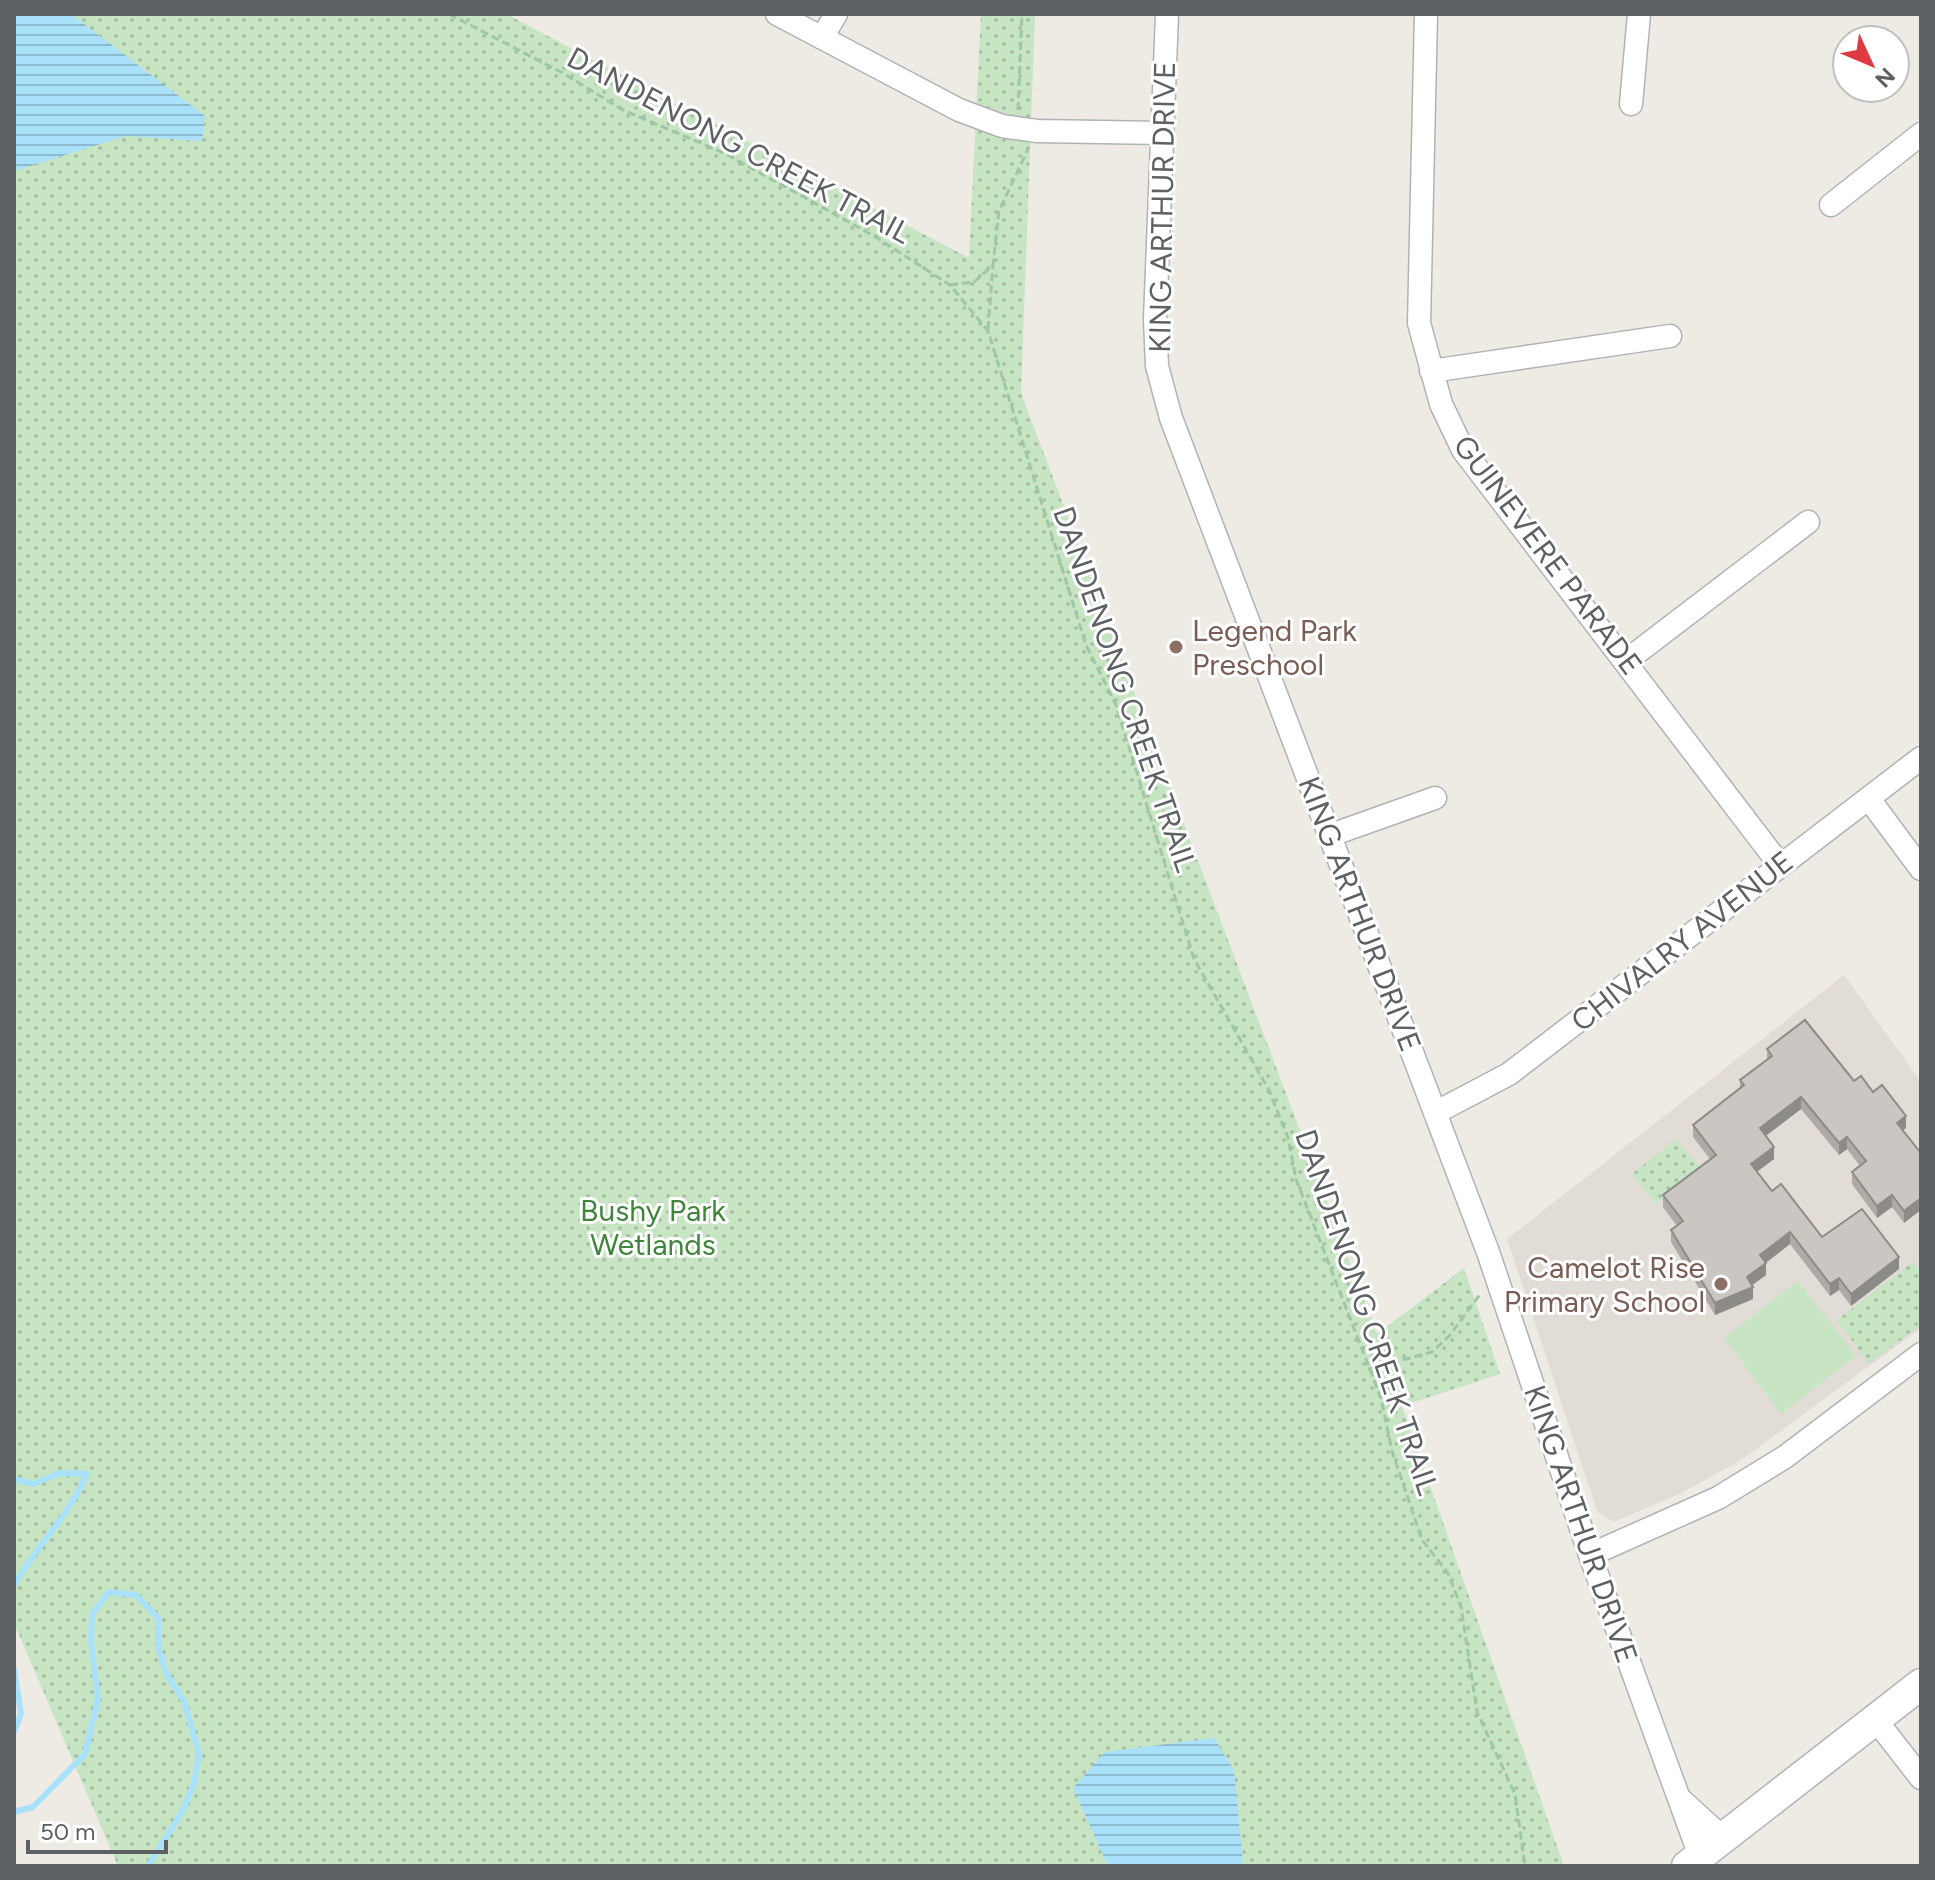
<svg xmlns="http://www.w3.org/2000/svg" width="1935" height="1880" font-family="Figtree,sans-serif">
<defs>
<pattern id="park-dots" width="8" height="8" patternUnits="userSpaceOnUse" patternTransform="scale(2)"><rect width="8" height="8" fill="#c7e4c3"/><path d="M2 2h.1M6 6h.1" fill="none" stroke="#a5bca2" stroke-width="1.8" stroke-linecap="round"/></pattern>
<pattern id="water-rules" width="6" height="5" patternUnits="userSpaceOnUse" patternTransform="scale(2)"><rect width="6" height="5" fill="#a9e0fa"/><path d="M0 2.5h6" fill="none" stroke="#8db9ce"/></pattern>
</defs>
<rect width="100%" height="100%" fill="#eeebe5"/>
<path fill="#e1dcd6" d="M1844,975L1921,1082V1328L1740,1461L1679,1494L1613,1522L1598,1513L1507,1239Z"/>
<path fill="#c7e4c3" d="M1798,1281L1856,1356L1781,1414L1724,1338Z"/>
<path fill="url(#park-dots)" d="M14,14H506L969,258L981,14H1035L1021,393L1377,1334L1464,1268L1500,1374L1402,1406L1564,1866H118L14,1623Z
M1676,1139L1700,1168L1656,1204L1632,1174Z
M1913,1262L1921,1272V1325L1869,1364L1837,1320Z"/>
<path fill="url(#water-rules)" d="M14,14H71L205,116L202,141L126,136L14,171Z
M1214,1738L1234,1770L1243,1866H1108L1073,1788L1105,1752Z"/>
<g fill="none" stroke-linecap="round" stroke-linejoin="round">
<path stroke="#a9e0fa" stroke-width="6" d="M14,1479L33,1484L60,1473L87,1474C69,1515 37,1546 14,1585
M14,1669L21,1714L14,1732
M14,1812L33,1807L85,1754L98,1699L91,1642L92,1614L109,1592L136,1595L158,1618V1646L166,1673L184,1701L199,1754L194,1783L183,1810L148,1866"/>
<defs>
<path id="street" d="M777,14L959,110L1002,126L1037,131L1163,133
M1167,14L1155,319L1157,366L1171,418L1488,1252L1590,1555L1700,1856
M1426,14L1419,323L1441,404L1463,450L1780,865
M822,38L836,14
M1631,104L1639,14
M1831,205L1921,134
M1431,371L1670,336
M1626,661L1808,522
M1869,799L1921,869
M1331,835L1435,798
M1435,1113L1509,1074L1921,758
M1590,1555L1718,1498L1785,1457L1921,1354
M1875,1719L1921,1778
M1681,1800L1723,1838"/>
<path id="secondary" d="M1687,1866L1921,1684"/>
</defs>
<use href="#street" stroke="#b0b3b6" stroke-width="25"/>
<use href="#secondary" stroke="#b1b5b9" stroke-width="33"/>
<path stroke="#9ec7a4" stroke-width="3" stroke-dasharray="8 4" stroke-linecap="butt" d="M449,14L561,72L623,110L724,153L874,236L950,285L988,331L1086,645L1116,705L1194,959L1269,1090L1288,1138L1296,1179L1381,1398L1392,1451L1422,1540L1448,1573L1461,1607L1477,1712L1515,1794L1525,1866
M1018,110L1022,14
M950,285L974,282L993,265L999,211L1028,149
M988,329L993,265
M1368,1369L1432,1352L1450,1335L1481,1293"/>
<use href="#street" stroke="#fff" stroke-width="22"/>
<use href="#secondary" stroke="#fff" stroke-width="30"/>
</g>
<path fill="#aeaaa7" d="M1767,1049L1854,1081L1873,1092L1906,1128L1903,1130L1920,1152L1904,1223L1892,1207L1877,1218L1852,1184V1172L1860,1166L1847,1149L1839,1155L1801,1109L1766,1136L1774,1159L1757,1172L1772,1191L1822,1237L1899,1269L1851,1306L1839,1290L1830,1296L1790,1244L1766,1263V1275L1752,1285L1753,1299L1715,1315L1671,1242V1230L1677,1226L1663,1207V1195L1710,1159L1693,1137V1125L1740,1088V1080L1767,1060Z"/>
<path fill="#8d8b88" d="M1801,1097V1109L1760,1140V1128Z
M1906,1116V1128L1897,1134V1123Z
M1847,1137V1149L1839,1155V1143Z
M1774,1147V1159L1751,1176V1164Z
M1892,1195V1207L1877,1218V1206Z
M1921,1198V1210L1904,1223V1211Z
M1790,1232V1244L1760,1267V1255Z
M1899,1257V1269L1851,1306V1294Z
M1766,1263V1275L1747,1289V1277Z
M1839,1278V1290L1830,1296V1284Z
M1753,1287V1299L1715,1315V1303Z"/>
<path fill="#cac6c2" stroke="#8d8b88" stroke-width="2" d="M1805,1020L1854,1081L1861,1076L1873,1092L1882,1085L1906,1116L1897,1123L1920,1152L1921,1151V1198L1904,1211L1892,1195L1877,1206L1852,1172L1866,1161L1847,1137L1839,1143L1801,1097L1760,1128L1774,1147L1751,1164L1772,1191L1781,1184L1822,1237L1862,1209L1899,1257L1851,1294L1839,1278L1830,1284L1790,1232L1760,1255L1766,1263L1747,1277L1753,1287L1715,1303L1671,1230L1683,1221L1663,1195L1716,1155L1693,1125L1744,1085L1740,1080L1772,1056L1767,1049Z"/>
<g fill="#8d6e63" stroke="#fff" stroke-width="3">
<circle cx="1176" cy="647" r="8"/>
<circle cx="1721" cy="1284" r="8"/>
</g>
<g text-anchor="middle" dominant-baseline="central" stroke-width="6" stroke-linejoin="round" paint-order="stroke">
<g font-size="30" fill="#5d6164" stroke="#fff">
<text transform="translate(739 145) rotate(28)">DANDENONG CREEK TRAIL</text>
<text transform="translate(1162 207) rotate(-89)">KING ARTHUR DRIVE</text>
<text transform="translate(1548 555) rotate(53)">GUINEVERE PARADE</text>
<text transform="translate(1125 689) rotate(71)">DANDENONG CREEK TRAIL</text>
<text transform="translate(1360 914) rotate(69)">KING ARTHUR DRIVE</text>
<text transform="translate(1682 941) rotate(-38)">CHIVALRY AVENUE</text>
<text transform="translate(1367 1312) rotate(71)">DANDENONG CREEK TRAIL</text>
<text transform="translate(1581 1524) rotate(71)">KING ARTHUR DRIVE</text>
</g>
<g font-size="30" fill="#785e54" stroke="#fff" text-anchor="start">
<text x="1192" y="630">Legend Park<tspan x="1192" dy="34">Preschool</tspan></text>
<text x="1705" y="1267" text-anchor="end">Camelot Rise<tspan x="1705" dy="34">Primary School</tspan></text>
</g>
<g font-size="30" fill="#40853b" stroke="#fff">
<text x="653" y="1210">Bushy Park<tspan x="653" dy="34">Wetlands</tspan></text>
</g>
</g>
<rect width="1935" height="1880" fill="none" stroke="#5d6164" stroke-width="32"/>
<g transform="translate(1871 64) rotate(134)"><circle r="38" fill="#ffffff" stroke="#bec0c1" stroke-width="2"/>
<path d="M0-6L14 30L0 20L-14 30Z" fill="#de3a41"/>
<text y="-12" font-size="22" font-weight="bold" text-anchor="middle" fill="#5d6164">N</text>
</g>
<path d="M28 1840v12h138v-12" fill="none" stroke="#5d6164" stroke-width="4"/>
<text x="40" y="1840" font-size="24" fill="#5d6164" stroke="#ffffff" stroke-width="6" paint-order="stroke">50 m</text>
</svg>
